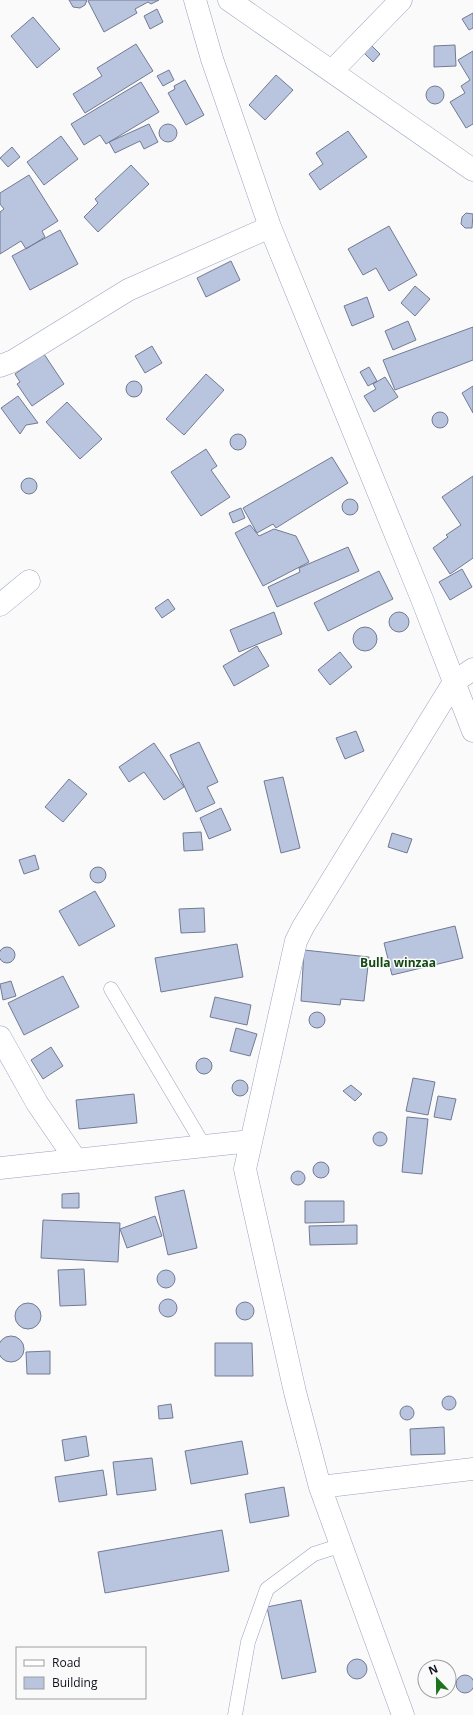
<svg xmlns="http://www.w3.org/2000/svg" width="473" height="1715" font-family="'Open Sans',sans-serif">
<rect width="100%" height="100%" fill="#fafafa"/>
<path fill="#b9c4df" stroke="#727b94" d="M69,0H87L85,5L80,8L73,7Z
M90,0H159L151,4L148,2L135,9L137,13L104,32L88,1Z
M157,9L163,22L150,29L144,16Z
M473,13V28L469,30L462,19Z
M33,17L60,49L37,68L11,36Z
M136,44L153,71L85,113L73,94L102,76L97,68Z
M370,44L380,54L373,62L363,52Z
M455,45L456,66L434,67V46Z
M473,51V124L466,128L450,102L465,93L461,86L470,80L458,60Z
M169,70L174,80L163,86L157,76Z
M276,75L293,90L265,120L249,105Z
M185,80L204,115L186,125L168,93L175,89L174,86Z
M141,82L159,112L106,144L100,135L84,145L71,124Z
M426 95a9 9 0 1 1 18 0a9 9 0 1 1-18 0Z
M159 133a9 9 0 1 1 18 0a9 9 0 1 1-18 0Z
M149,124L158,142L144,149L140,141L115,153L109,142Z
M348,131L367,157L320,190L309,174L323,164L316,153Z
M61,136L78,159L44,185L27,162Z
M12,147L20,157L8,167L0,158Z
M131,165L149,184L98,232L84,217L98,203L95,199Z
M29,175L58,221L42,231L45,237L26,249L21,241L0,254V212L4,209L0,204V193Z
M466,213L473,214L472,228H465L461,224L462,217Z
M389,226L417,275L389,291L376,268L363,275L348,249Z
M60,230L78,264L30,290L12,256Z
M231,261L240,280L206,297L197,278Z
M415,286L430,299L415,316L401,303Z
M367,297L374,317L352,326L344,306Z
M408,321L416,340L393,350L385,331Z
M473,327V360L395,390L383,360Z
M152,346L162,363L145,373L135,356Z
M44,354L64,384L32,406L17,384L20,382L15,374Z
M369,367L377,381L368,386L360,372Z
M206,374L224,390L184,435L166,419Z
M385,377L398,397L374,412L364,396L376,389L373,384Z
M126 389a8 8 0 1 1 16 0a8 8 0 1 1-16 0Z
M473,386V413L462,393Z
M18,396L38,423L26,425L20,434L1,408Z
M67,402L102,439L80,459L46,422Z
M432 420a8 8 0 1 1 16 0a8 8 0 1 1-16 0Z
M230 442a8 8 0 1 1 16 0a8 8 0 1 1-16 0Z
M206,449L217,466L211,470L230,497L201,516L171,472Z
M332,457L348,483L276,528L273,524L257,533L243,508Z
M473,476V558L450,574L433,548L448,537L446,535L461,525L442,497Z
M21 486a8 8 0 1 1 16 0a8 8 0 1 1-16 0Z
M342 507a8 8 0 1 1 16 0a8 8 0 1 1-16 0Z
M241,508L245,518L233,523L229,513Z
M250,525L259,536L274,529L296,536L309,562L263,586L235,533Z
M348,547L359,571L277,607L268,587L300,572L299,568Z
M462,569L472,587L450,600L439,582Z
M379,571L393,599L328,631L314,603Z
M168,599L175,609L162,618L155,608Z
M389 622a10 10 0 1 1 20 0a10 10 0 1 1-20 0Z
M274,612L282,634L239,652L230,630Z
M353 639a12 12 0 1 1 24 0a12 12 0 1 1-24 0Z
M257,646L269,666L234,686L223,666Z
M340,652L352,667L330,685L318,670Z
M356,731L364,751L345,759L336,738Z
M199,742L218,782L207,787L215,803L196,812L170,755Z
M154,743L184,787L164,800L144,772L129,782L119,767Z
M283,777L300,848L281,853L264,781Z
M69,779L87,794L63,822L45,807Z
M221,808L231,830L209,839L200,818Z
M201,832L203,850L184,851L183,833Z
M392,833L412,839L407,853L388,847Z
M35,855L39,869L24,874L19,860Z
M90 875a8 8 0 1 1 16 0a8 8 0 1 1-16 0Z
M95,891L115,926L79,946L59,911Z
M204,908L205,932L181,933L179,909Z
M455,926L463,958L392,975L384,943Z
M237,944L243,977L161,992L155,958Z
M-1 955a8 8 0 1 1 16 0a8 8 0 1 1-16 0Z
M304,950L369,957L364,1001L341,999L340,1005L301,1001Z
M63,976L79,1007L24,1035L8,1003Z
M11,981L16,996L3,1000L0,984Z
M215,997L251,1005L247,1025L210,1017Z
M309 1020a8 8 0 1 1 16 0a8 8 0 1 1-16 0Z
M236,1028L257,1034L250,1056L230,1051Z
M51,1047L63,1066L43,1079L31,1060Z
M196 1066a8 8 0 1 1 16 0a8 8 0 1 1-16 0Z
M413,1078L435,1082L428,1115L406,1111Z
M232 1088a8 8 0 1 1 16 0a8 8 0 1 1-16 0Z
M351,1085L362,1094L355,1101L343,1091Z
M134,1094L137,1123L79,1129L76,1100Z
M438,1096L456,1099L451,1120L434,1117Z
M407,1117L428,1119L422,1174L402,1172Z
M373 1139a7 7 0 1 1 14 0a7 7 0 1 1-14 0Z
M313 1170a8 8 0 1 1 16 0a8 8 0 1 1-16 0Z
M291 1178a7 7 0 1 1 14 0a7 7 0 1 1-14 0Z
M184,1190L197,1248L168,1255L155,1197Z
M79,1193V1208H62V1194Z
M305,1201H344V1222L305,1223Z
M155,1216L162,1236L127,1248L120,1229Z
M43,1220L120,1223L118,1262L41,1258Z
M357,1225V1244L310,1245L309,1226Z
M84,1269L86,1305L60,1306L58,1270Z
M157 1279a9 9 0 1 1 18 0a9 9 0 1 1-18 0Z
M159 1308a9 9 0 1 1 18 0a9 9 0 1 1-18 0Z
M236 1311a9 9 0 1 1 18 0a9 9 0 1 1-18 0Z
M15 1316a13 13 0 1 1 26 0a13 13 0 1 1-26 0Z
M-2 1349a13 13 0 1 1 26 0a13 13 0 1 1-26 0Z
M215,1343H252L253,1376H215Z
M50,1351V1374H27L26,1352Z
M442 1403a7 7 0 1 1 14 0a7 7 0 1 1-14 0Z
M171,1404L173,1418L159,1419L158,1406Z
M400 1413a7 7 0 1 1 14 0a7 7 0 1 1-14 0Z
M444,1427L445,1454L411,1455L410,1429Z
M86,1436L89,1456L65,1461L62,1440Z
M242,1441L248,1474L191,1484L185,1451Z
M152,1458L156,1490L117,1495L113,1462Z
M103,1470L107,1495L59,1502L55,1477Z
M284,1487L289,1516L250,1523L245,1494Z
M222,1530L229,1571L105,1593L98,1552Z
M301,1600L316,1672L282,1679L267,1607Z
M347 1669a10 10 0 1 1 20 0a10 10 0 1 1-20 0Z
M456 1684a9 9 0 1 1 18 0a9 9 0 1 1-18 0Z"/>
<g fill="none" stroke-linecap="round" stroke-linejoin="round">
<defs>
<path id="service" d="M111,989L204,1146
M235,1715L248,1642L267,1589L314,1554L342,1545"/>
<path id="minor" d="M195,0L212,59L270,227L422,599L473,731
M229,0L473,170
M332,71L401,0
M0,366L13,361L128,290L270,227
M0,605L29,581
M0,1037L37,1103L76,1160
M0,1168L251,1141
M320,1487L473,1469
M403,1715L320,1487L295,1392L245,1169L296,941L303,927L454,682L473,669"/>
</defs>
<use href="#service" stroke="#99a3be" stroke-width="15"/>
<use href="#minor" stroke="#99a3be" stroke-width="23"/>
<use href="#service" stroke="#fff" stroke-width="14"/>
<use href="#minor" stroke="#fff" stroke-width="22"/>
</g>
<g text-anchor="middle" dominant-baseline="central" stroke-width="3" stroke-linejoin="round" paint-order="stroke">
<g font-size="12" font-weight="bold" fill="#134813" stroke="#fafafa">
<text x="398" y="962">Bulla winzaa</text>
</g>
</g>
<rect x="16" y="1647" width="130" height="52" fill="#fafafa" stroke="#9c9da1"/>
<rect x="24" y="1660" width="20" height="6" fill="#ffffff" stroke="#9c9da1"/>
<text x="52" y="1667" font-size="12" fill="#0f121c">Road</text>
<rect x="24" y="1677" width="20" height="12" fill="#b9c4df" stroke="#9c9da1"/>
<text x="52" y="1687" font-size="12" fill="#0f121c">Building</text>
<g transform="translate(437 1679) rotate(338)"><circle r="19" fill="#fafafa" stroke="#9c9da1"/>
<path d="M0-3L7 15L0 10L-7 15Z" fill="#1d721d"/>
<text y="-6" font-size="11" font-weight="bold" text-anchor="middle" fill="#0f121c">N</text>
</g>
</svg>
